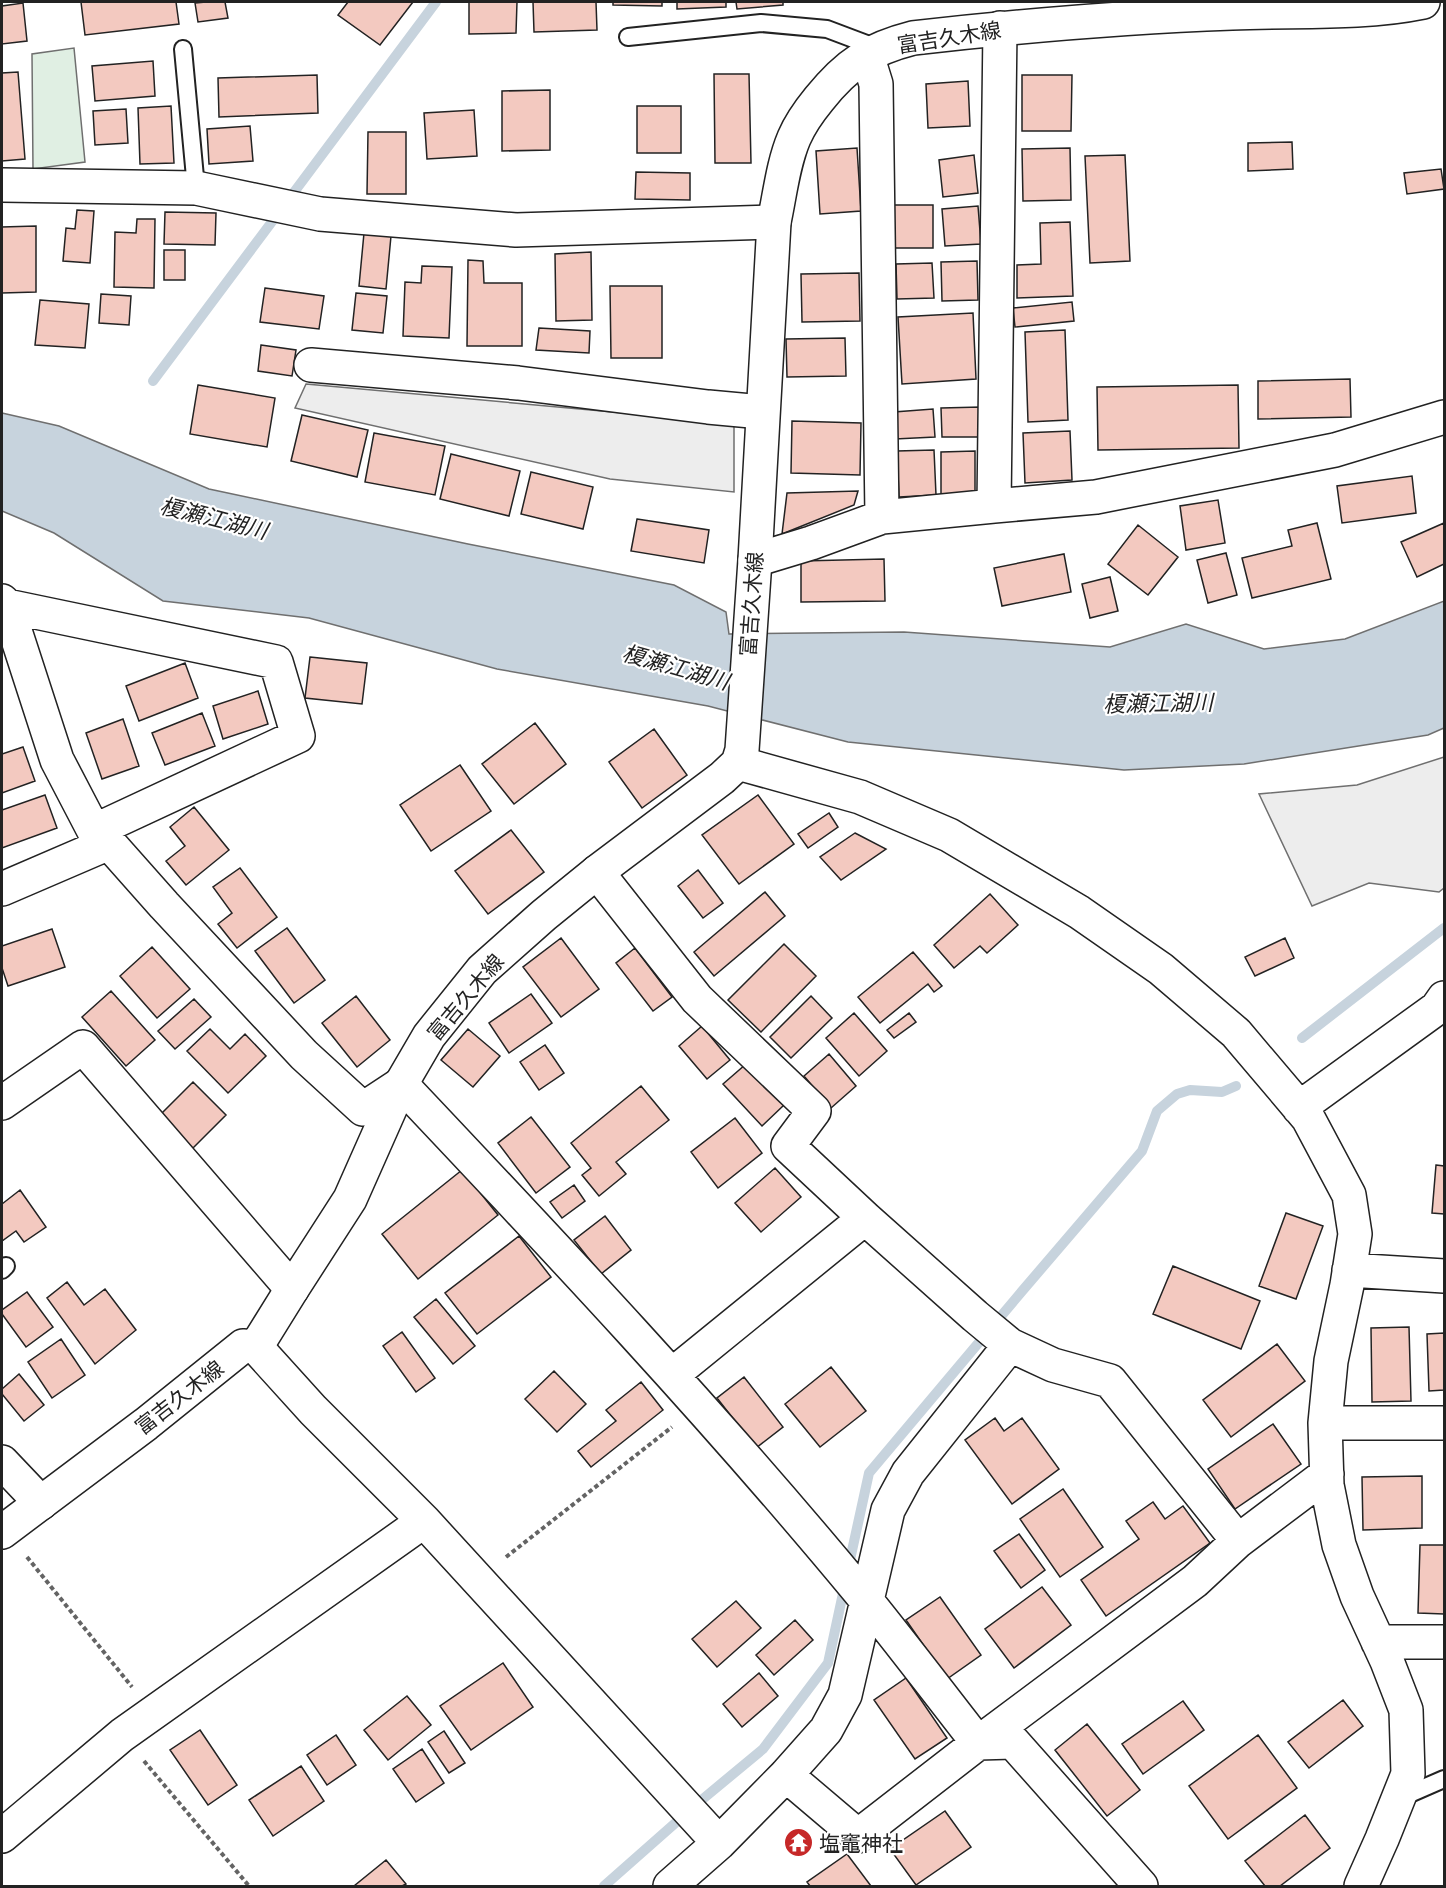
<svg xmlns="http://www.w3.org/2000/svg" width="1446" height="1888" font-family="'Noto Sans','Noto Sans JP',sans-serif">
<rect width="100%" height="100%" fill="#fff"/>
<path fill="#e0efe3" stroke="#6f6f6f" stroke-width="1.5" d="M74,48L85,162L33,169L32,54Z"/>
<path fill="#ededed" stroke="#6f6f6f" stroke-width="1.5" d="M306,384L734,423V492L610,479L295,408Z
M1444,757V888L1439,892L1369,883L1312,906L1259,794L1357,785Z"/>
<path fill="#c7d3dd" stroke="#6f6f6f" stroke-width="1.5" d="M2,413L59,426L209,489L468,544L674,585L726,612L729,634L904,632L1110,647L1186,624L1264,649L1345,639L1444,601V728L1428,735L1244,764L1124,770L848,742L708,706L497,669L309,618L163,601L54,533L2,511Z"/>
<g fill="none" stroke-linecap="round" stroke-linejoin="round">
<path stroke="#c7d3dd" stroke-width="10" d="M153,381L436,2
M1302,1038L1444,928
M848,1569L869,1473L1023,1290L1142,1151L1157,1111L1177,1094L1190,1090L1222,1092L1236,1086
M604,1886L698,1803L763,1749L828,1663L845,1584"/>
</g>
<path fill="#f3c9c0" stroke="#222" stroke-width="1.5" d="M81,2H176L179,24L85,35Z
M206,2H225L228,18L198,22L195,3Z
M348,2H413L380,45L338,15Z
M469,2H517L516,33L469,34Z
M533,2H596L597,30L534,32Z
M613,2H662V6L613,5Z
M677,2H726V7L677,9Z
M736,2H783V5L737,9Z
M23,3L27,41L2,44V6Z
M153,61L155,96L95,101L92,66Z
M18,72L25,159L2,161V73Z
M714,74H749L751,163H715Z
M317,75L318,113L219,117L218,78Z
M1022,75H1072L1071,131H1022Z
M968,81L970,126L928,128L926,84Z
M550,90V150L502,151V91Z
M171,106L174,163L140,164L138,108Z
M637,106H681V153H637Z
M126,109L128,143L95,145L93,111Z
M474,110L477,156L427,159L424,113Z
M250,126L253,161L209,164L207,129Z
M368,132H406V194H367Z
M1292,142L1293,169L1248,171V143Z
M857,148L861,211L820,214L816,151Z
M1070,148L1071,200L1023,201L1022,149Z
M974,155L978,193L943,197L939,160Z
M1125,155L1130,261L1090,263L1085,156Z
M1441,169L1444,189L1407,194L1404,173Z
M636,172L690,173V200L635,199Z
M894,205H933V248H893Z
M978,206L981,244L945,246L942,209Z
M77,210L94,211L90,263L63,261L66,228L75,229Z
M165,212L216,213L215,245L164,244Z
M137,219H155L154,288L114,287L115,232L136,233Z
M1070,222L1073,296L1017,298V265L1041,264L1040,223Z
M36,226V292L2,293V227Z
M364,233L391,236L386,289L359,286Z
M164,250H185V280H164Z
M591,252L592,320L556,321L555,254Z
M468,260L483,261L484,283H522V346H467Z
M977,261L978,300L942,301L941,262Z
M932,263L934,298L897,299L896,264Z
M422,266L452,267L449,338L403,336L405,282L421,283Z
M859,273L860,321L802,322L801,274Z
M610,286H662V358H611Z
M265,288L324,296L319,329L260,322Z
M356,293L387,296L383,333L352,330Z
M101,294L131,296L129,325L99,323Z
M40,300L89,304L85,348L35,345Z
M1072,302L1074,321L1015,327L1013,308Z
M973,313L976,379L902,384L898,317Z
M539,328L590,331L589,353L536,350Z
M1065,330L1068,420L1028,422L1025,332Z
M845,338L846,376L787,377L786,339Z
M261,345L296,350L292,376L258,371Z
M1350,379L1351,417L1258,419V381Z
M198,385L275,398L267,447L190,434Z
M1238,385L1239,448L1098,450L1097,387Z
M981,407V437H942L941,408Z
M933,409L935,437L895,439L894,412Z
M302,415L368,430L357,477L291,461Z
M792,421L861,423L860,475L791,473Z
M1070,431L1072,480L1025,483L1023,433Z
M374,433L445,446L435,495L365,482Z
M934,450L936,495L899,497L897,451Z
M975,451V494L941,495V452Z
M451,454L520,471L509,516L440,499Z
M531,472L593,487L583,529L521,514Z
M1412,476L1416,513L1342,523L1337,486Z
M858,491L854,505L782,534L787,493Z
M1218,500L1225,543L1186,550L1180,506Z
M637,519L709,530L704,563L631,551Z
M1317,523L1331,579L1252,598L1242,558L1292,546L1288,530Z
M1444,523V564L1417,577L1401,542Z
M1138,525L1178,557L1148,595L1108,564Z
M1226,553L1237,595L1208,603L1197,560Z
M1064,554L1071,592L1002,606L994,568Z
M884,559L885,601L801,602V561Z
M1110,577L1118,611L1090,618L1082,584Z
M310,657L367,663L362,704L305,698Z
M185,663L198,698L139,721L126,686Z
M258,691L268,724L223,739L213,706Z
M202,713L215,746L165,765L152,733Z
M123,719L139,766L102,779L86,733Z
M535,723L566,764L514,804L482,764Z
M654,729L687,775L642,808L609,762Z
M23,747L35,781L2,793V754Z
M460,765L491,811L431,851L400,805Z
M45,795L57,828L2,848V810Z
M758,795L794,844L739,884L702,835Z
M194,807L229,850L186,885L166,861L185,846L170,827Z
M829,813L838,827L808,848L798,834Z
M511,830L544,872L488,914L455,871Z
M855,833L886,849L841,880L820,857Z
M240,868L277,917L237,948L218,924L232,913L213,887Z
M698,870L723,903L703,918L678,886Z
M765,892L785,916L714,976L694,952Z
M990,894L1018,925L987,953L980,946L954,968L934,945Z
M287,928L325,980L294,1003L255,951Z
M52,929L65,967L8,986L2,968V946Z
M561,938L599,989L561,1017L523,967Z
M1285,938L1294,958L1255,976L1245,957Z
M784,944L816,976L761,1032L728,1000Z
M152,947L190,989L157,1018L120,976Z
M635,948L672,997L653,1011L616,963Z
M913,952L942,986L934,992L928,984L880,1023L858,997Z
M111,991L155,1040L126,1066L82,1017Z
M531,994L552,1023L509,1053L489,1023Z
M356,996L390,1040L357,1067L322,1023Z
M811,996L832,1018L791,1058L770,1037Z
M194,999L211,1017L175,1049L158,1031Z
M854,1013L887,1051L859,1076L826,1038Z
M909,1013L916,1022L894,1038L887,1030Z
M702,1026L730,1060L707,1079L679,1046Z
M210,1029L230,1049L245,1034L266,1056L228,1093L187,1051Z
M468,1029L500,1056L473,1087L441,1060Z
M545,1045L564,1073L539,1090L520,1062Z
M829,1054L856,1086L831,1108L804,1076Z
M746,1064L784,1105L762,1126L723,1084Z
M193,1082L226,1115L192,1149L159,1116Z
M641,1086L669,1120L616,1162L626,1174L599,1196L582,1175L591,1168L571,1143Z
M531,1117L570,1167L536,1193L498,1143Z
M735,1118L762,1153L718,1188L691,1152Z
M1436,1165L1444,1166V1214L1432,1213Z
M775,1168L801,1197L761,1232L735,1203Z
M462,1170L498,1215L418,1279L382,1234Z
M574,1185L585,1201L562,1218L550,1202Z
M20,1190L46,1227L24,1242L16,1231L2,1241V1204Z
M1286,1213L1323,1226L1296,1299L1259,1286Z
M605,1216L631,1250L601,1274L574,1240Z
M519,1236L551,1277L477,1334L445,1293Z
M1173,1266L1260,1301L1241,1349L1153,1314Z
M67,1282L84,1305L105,1289L136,1330L95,1364L47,1298Z
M27,1292L53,1327L26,1347L2,1314V1310Z
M436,1299L475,1346L453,1364L414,1317Z
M1409,1327L1411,1401L1372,1402L1371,1328Z
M402,1332L435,1378L416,1392L383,1346Z
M1444,1333V1390L1429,1391L1427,1334Z
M61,1339L85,1375L52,1398L28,1362Z
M1277,1344L1305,1381L1231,1437L1203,1400Z
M831,1367L866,1411L820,1447L785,1404Z
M554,1371L586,1404L557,1432L525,1399Z
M19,1374L44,1405L24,1421L2,1394V1389Z
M744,1377L783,1427L756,1448L717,1398Z
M641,1382L663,1410L591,1467L578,1451L616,1421L606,1410Z
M995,1418L1004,1431L1022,1418L1059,1469L1012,1504L965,1440Z
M1273,1424L1301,1464L1235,1509L1208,1469Z
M1422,1476V1528L1363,1530L1362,1477Z
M1063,1489L1103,1547L1060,1577L1020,1519Z
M1153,1502L1165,1519L1183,1506L1210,1543L1106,1616L1081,1580L1139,1539L1126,1521Z
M1019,1534L1045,1570L1021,1588L994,1551Z
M1420,1545H1444V1614L1418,1613Z
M1042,1587L1071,1625L1014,1668L985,1629Z
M940,1597L981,1655L947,1679L906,1620Z
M736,1601L761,1628L717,1667L692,1639Z
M795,1620L813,1640L774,1675L756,1655Z
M503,1663L533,1707L471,1750L440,1706Z
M759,1673L778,1696L742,1727L723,1704Z
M906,1678L947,1738L915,1759L874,1700Z
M407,1696L431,1725L388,1760L364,1730Z
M1343,1700L1363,1726L1309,1768L1288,1742Z
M1183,1701L1204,1730L1143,1774L1122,1744Z
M1087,1724L1140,1790L1107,1816L1055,1750Z
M200,1730L237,1785L208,1805L170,1750Z
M444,1731L465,1763L449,1773L428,1742Z
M336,1735L356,1765L327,1785L307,1755Z
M1258,1735L1297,1788L1228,1839L1189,1786Z
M422,1749L444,1783L416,1802L393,1769Z
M301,1766L324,1801L273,1836L249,1800Z
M945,1811L971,1847L916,1885L890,1849Z
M1305,1815L1330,1848L1280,1886H1265L1245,1861Z
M847,1854L871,1886H810L807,1882Z
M386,1860L406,1884L402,1886H354Z"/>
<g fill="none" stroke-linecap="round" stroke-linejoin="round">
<defs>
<path id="lane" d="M628,37L761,23L827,29L880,49
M183,49L196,188
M2,1270L6,1266
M1398,1799L1444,1779"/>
<path id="street" d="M867,55L876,84L882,517
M2,185L196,188L320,214L516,230L774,222
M311,365L518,383L708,407L762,412
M994,506L1096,497L1335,450L1444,417
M755,560L811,543L882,517L994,506L1000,28
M2,601L7,606L57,760L94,831L109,843L164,905L304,1055L363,1109L401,1084C557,1249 713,1415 858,1590C899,1640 938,1692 978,1743L1013,1742L1141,1886
M7,606L276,662L298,736L94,831
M738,763L860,797L949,835L1079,912L1161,969L1236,1033L1308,1118L1349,1195L1355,1234L1347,1285L1331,1361L1325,1423L1327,1485L1339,1545L1357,1596L1387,1661L1406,1710L1408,1774L1382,1839L1361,1886
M597,872L697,999L814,1111L788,1146L865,1218
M2,889L109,843
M2,1103L83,1047L292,1289
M1299,1108L1437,1008L1444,998
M1349,1270L1444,1276
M256,1347L313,1410L424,1521L719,1843
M672,1375L865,1218L975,1316L1010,1345L1053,1365L1110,1381L1238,1541
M1325,1423H1444
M2,1462L41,1503
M1378,1642H1444
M786,1775L858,1836L978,1743L1195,1581L1238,1541L1327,1474
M2,1836L122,1735L424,1521
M670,1886L719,1843L786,1775L826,1730L845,1695L888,1510L908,1473L1010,1345"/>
<path id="secondary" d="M2,1532L146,1424L243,1346L256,1347L292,1289L350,1199L401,1084L429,1036L482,970L544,915L597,872L722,778L738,763L742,750L755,560L774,222C780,194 783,164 794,138C800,124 810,110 819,99C847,64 870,49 913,38C1019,26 1125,17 1232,13C1296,10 1359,15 1423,2"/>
</defs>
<use href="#lane" stroke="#222" stroke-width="20"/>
<use href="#street" stroke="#222" stroke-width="36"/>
<use href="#secondary" stroke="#222" stroke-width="36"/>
<path stroke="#646464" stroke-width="4" stroke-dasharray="4.5 3" stroke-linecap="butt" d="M27,1557L132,1687
M506,1557L672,1427
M144,1761L249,1886"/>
<use href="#lane" stroke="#fff" stroke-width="16"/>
<use href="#street" stroke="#fff" stroke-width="33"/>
<use href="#secondary" stroke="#fff" stroke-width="33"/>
</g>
<defs>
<symbol id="temple-disc" viewBox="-11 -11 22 22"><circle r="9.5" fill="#c62828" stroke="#fff"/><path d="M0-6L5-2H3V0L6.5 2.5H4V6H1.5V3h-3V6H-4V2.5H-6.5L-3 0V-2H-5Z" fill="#fff"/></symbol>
</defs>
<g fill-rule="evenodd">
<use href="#temple-disc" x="782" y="1826" width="33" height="33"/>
</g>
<g text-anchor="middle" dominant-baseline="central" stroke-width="4.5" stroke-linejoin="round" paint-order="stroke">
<g font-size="21" fill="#222" stroke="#fff">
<text transform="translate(949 37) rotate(-9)">富吉久木線</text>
<text transform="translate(751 604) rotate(-86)">富吉久木線</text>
<text transform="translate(465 997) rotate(-50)">富吉久木線</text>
<text transform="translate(179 1397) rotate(-38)">富吉久木線</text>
</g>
<g font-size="21" fill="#222" stroke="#fff" text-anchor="start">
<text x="819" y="1843">塩竈神社</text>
</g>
<g font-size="22" font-style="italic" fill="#222" stroke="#fff">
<text transform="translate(214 517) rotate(14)">榎瀬江湖川</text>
<text transform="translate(676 666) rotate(16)">榎瀬江湖川</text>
<text transform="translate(1158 702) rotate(-1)">榎瀬江湖川</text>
</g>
</g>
<rect width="1446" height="1888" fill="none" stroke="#222222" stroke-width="6"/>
</svg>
